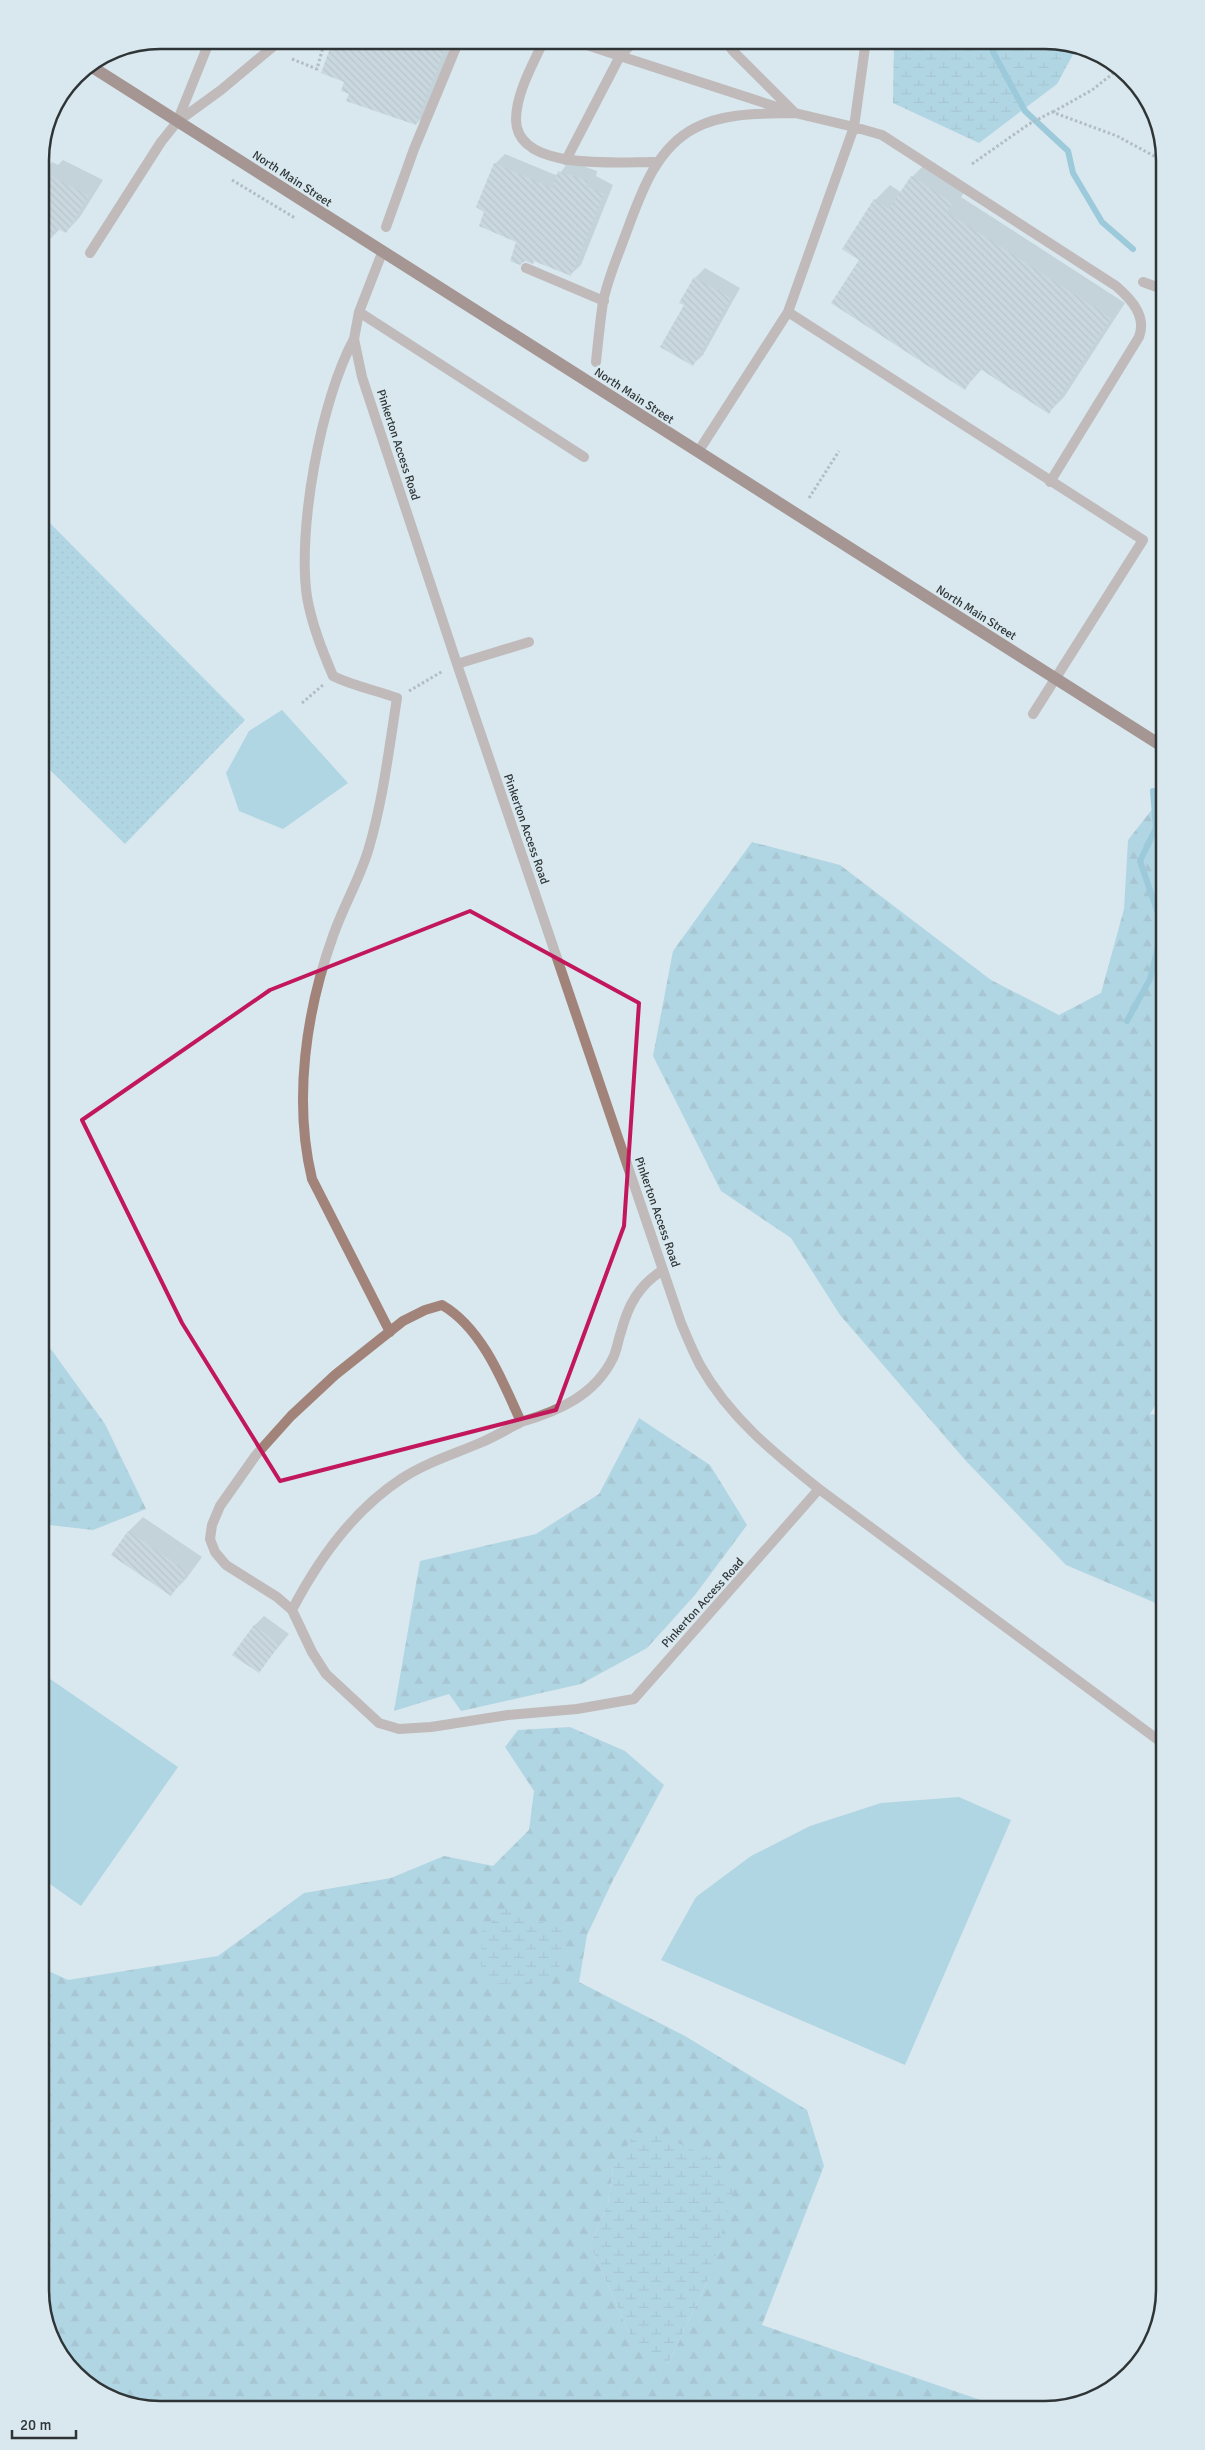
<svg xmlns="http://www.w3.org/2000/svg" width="1205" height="2450" font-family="Signika,sans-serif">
<defs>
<pattern id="forest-firs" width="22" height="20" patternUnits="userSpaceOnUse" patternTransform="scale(1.25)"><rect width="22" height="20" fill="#81c0d6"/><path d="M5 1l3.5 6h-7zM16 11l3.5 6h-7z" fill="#6a9dae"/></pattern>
<pattern id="wetland-marsh" width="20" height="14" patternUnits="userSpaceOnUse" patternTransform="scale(1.25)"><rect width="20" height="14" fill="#81c0d6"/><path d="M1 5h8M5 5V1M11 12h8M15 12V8" fill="none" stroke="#6a9dae"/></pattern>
<pattern id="park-dots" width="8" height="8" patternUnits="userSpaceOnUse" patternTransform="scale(1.25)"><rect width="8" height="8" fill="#81c0d6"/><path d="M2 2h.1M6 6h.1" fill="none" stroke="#6a9dae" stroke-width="1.8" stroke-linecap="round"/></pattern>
<pattern id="building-back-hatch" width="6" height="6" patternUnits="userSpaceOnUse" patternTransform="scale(1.25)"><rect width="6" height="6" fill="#b5c4ca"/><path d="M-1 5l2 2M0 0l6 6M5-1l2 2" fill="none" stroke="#94a0a5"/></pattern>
</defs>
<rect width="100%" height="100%" fill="#d8e8ee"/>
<path fill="#81c0d6" d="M282,710L348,783L283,829L239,811L226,773L249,731Z
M40,1672L178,1767L81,1906L40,1877Z
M959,1797L1011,1820L905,2065L661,1960L696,1897L751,1856L810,1826L881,1803Z"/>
<path fill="url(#forest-firs)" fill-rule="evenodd" d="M1165,793V1390L1150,1414L1165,1415V1607L1066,1565L966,1461L840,1315L791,1238L721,1191L653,1056L673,951L752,842L840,865L991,980L1059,1015L1101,993L1124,909L1128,840Z
M40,1334L105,1424L146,1509L93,1530L40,1524Z
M639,1418L710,1465L747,1525L695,1595L647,1648L581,1684L461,1711L449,1694L394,1711L420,1561L536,1534L599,1494Z
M570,1727L625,1751L664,1785L613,1880L587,1935L579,1982L685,2036L807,2110L824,2166L762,2325L1001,2407L1004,2410H152L87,2385L49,2336L40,2290V1967L68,1980L218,1956L304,1893L391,1878L444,1856L493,1866L529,1830L534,1791L505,1747L518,1730ZM613,2168L710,2276L668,2364L630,2335L590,2245L608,2204Z"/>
<path fill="url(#wetland-marsh)" d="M894,40H1054L1076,49L1057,84L979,143L893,103Z
M506,1907L561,1930C565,1952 566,1959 552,1978L514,1984L484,1983L481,1964L482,1932Z
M636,2132L661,2135L717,2161L734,2189L710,2276L668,2364L648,2359L630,2335L590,2245L608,2204L613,2168Z"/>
<path fill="url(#park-dots)" d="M41,514L245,720L125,844L40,760Z"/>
<path fill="#0003" d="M334,40H453L426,114L416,124L351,93Z
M505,154L558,176L569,161L597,171L596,176L613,185L581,265L571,274L518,241L486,212L495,164Z
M63,160L103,180L80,217L66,232L60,229L46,243L40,240V167L43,164L48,166L52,162L58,165Z
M927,162L967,188L961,197L1125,303L1064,397L1049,412L982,369L965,388L861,259L875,200L890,185L902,193L912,177Z
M705,268L740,288L703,355L693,364L685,305L695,278Z
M143,1517L202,1557L186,1579L171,1594L128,1532Z
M264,1616L289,1634L258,1672L254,1626Z"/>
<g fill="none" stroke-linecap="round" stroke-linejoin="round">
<path stroke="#52a6c2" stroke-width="6" d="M997,40L993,52L1025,111L1068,151L1073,173L1102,222L1133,249
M1127,1021L1150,979L1163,928L1140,861L1156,828L1153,791"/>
</g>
<path fill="url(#building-back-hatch)" d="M333,40H448L416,125L346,101L349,94L341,91L344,82L321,73Z
M494,163L552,188L558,171L588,181L586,186L604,194L571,276L534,261L533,264L525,261L520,265L510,261L516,242L479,226L484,212L476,207Z
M47,174L89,196L66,233L56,228L40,254V185Z
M911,176L953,203L947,212L1111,318L1049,414L979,368L965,390L831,303L859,260L842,249L874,199L889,209Z
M694,277L731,298L693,366L660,347L684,305L679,303Z
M128,1531L188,1572L171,1596L111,1555Z
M254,1625L280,1644L259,1673L232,1655Z"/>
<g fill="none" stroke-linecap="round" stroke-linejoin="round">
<path stroke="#818b8f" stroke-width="3" stroke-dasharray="2.5 2.5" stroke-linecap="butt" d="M292,59L317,69L325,40
M1053,112L1092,90L1120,68
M972,164L1029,124L1052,112L1117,136L1165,162
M232,180L295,218
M809,498L839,451
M409,691L443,671
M302,703L323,685"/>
<path stroke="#a2837a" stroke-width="10" d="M210,40L177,122L221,90L281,40
M854,127L882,135L1116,286C1131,299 1147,316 1139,337L1050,482
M90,253L161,142L177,122
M359,312L584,457
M788,312L1143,540L1033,714
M354,339C321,399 297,529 307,597C312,625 322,650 333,676C353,686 376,690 397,698C389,749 383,801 368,851C359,880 343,907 333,936C306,1011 293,1100 312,1179L390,1332
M698,452L788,312L854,127L866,40
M457,664L529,642
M521,1422C559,1411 595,1395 613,1358C617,1350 618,1340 621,1332C628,1305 639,1285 663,1270
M819,1489L1165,1745
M292,1610C318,1560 354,1510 401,1479C425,1463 454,1454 480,1443C494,1437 508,1429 521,1422C503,1382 482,1328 442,1305L425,1310L403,1321L335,1375L291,1416L256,1455L220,1506L212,1525L210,1539L215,1552L226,1565L277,1597L292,1610L312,1652L326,1674L379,1723L399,1729L431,1727L508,1715L577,1709L634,1699L819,1489C774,1453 729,1417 700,1365C693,1352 687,1337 681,1323L457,664L362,377L354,339L359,312L382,253"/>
<path stroke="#a2837a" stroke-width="10" d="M544,40C533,64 516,93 516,120C517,173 623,161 658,162
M635,40L620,56L786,110
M725,40L733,51L795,113L854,127
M566,160L620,56L572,40
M386,227L414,149L459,40
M526,268L604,301
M1143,282L1165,290
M596,362C598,342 600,322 603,302C607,282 615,263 622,244C638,203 652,150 695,128C725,112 762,114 795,113"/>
<path stroke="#663424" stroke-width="12" d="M89,65L1165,748"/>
</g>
<path d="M0 0H1205V2450H0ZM470,911L639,1003L624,1226L556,1410L280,1481L182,1323L82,1120L270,990Z" fill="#d8e8ee" fill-opacity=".55" fill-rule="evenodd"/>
<path fill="none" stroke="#c2185b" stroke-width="4" stroke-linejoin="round" d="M470,911L639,1003L624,1226L556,1410L280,1481L182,1323L82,1120L270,990Z"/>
<g text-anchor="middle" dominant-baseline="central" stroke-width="5" stroke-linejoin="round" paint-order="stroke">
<g font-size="12" fill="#2f3537" stroke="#d8e8ee">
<text transform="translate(292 179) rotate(33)">North Main Street</text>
<text transform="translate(634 396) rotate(33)">North Main Street</text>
<text transform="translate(398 445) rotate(72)">Pinkerton Access Road</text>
<text transform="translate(976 613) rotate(32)">North Main Street</text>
<text transform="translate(526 829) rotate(71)">Pinkerton Access Road</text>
<text transform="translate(657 1212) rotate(71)">Pinkerton Access Road</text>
<text transform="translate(703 1603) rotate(-48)">Pinkerton Access Road</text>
</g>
</g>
<path d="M0 0H1205V2450H0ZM160 49H1045A111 111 0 0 1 1156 160V2290A111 111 0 0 1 1045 2401H160A111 111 0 0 1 49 2290V160A111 111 0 0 1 160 49Z" fill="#d8e8ee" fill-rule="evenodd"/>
<path fill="none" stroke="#2f3537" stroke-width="2.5" d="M160 49H1045A111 111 0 0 1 1156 160V2290A111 111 0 0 1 1045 2401H160A111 111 0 0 1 49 2290V160A111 111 0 0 1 160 49Z"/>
<path d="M12 2430v8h64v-8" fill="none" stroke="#2f3537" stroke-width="2.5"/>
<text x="20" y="2430" font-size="15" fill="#2f3537" stroke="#d8e8ee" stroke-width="4" paint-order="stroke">20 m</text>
</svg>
